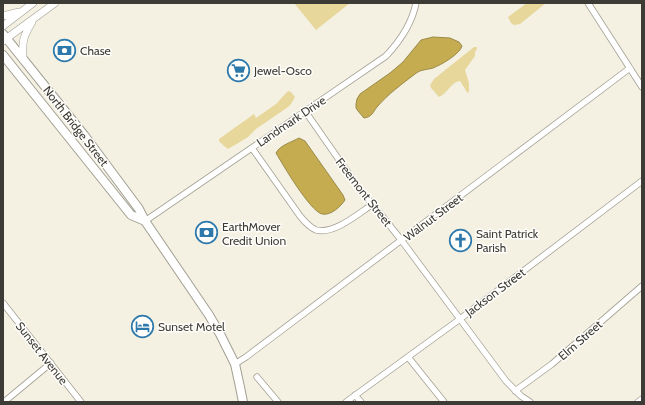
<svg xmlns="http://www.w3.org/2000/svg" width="645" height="405" font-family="Cabin,sans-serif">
<rect width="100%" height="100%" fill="#f4f1e3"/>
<path fill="#e8d79b" d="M294,3H350L316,30Z
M527,3H546L520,24L514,25L511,23L508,17Z
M474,47H477V49L475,52V56L465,70L469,83V92L468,93L467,92L460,81C451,82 448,93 439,97L431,88L430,85L434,79Z
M288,91L291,92L295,97L291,104L288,107L256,129L248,137L235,145L228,149L224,146L219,141V139L254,114L256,118L276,104Z"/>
<path fill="#c5ac51" stroke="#9c8a49" d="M433,37L450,38L459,42L462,46C460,54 441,65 433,68C427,70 421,69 415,74C402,84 388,94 377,107C373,112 372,117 364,118L358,111L356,108V104L357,99L360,94L390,73L403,62L421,40Z
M299,138L305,141L343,195L345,200C341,206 331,216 322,214C310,211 283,165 276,153C280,145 292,142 299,138Z"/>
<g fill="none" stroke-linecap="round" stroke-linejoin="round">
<defs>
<path id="minor" d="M588,3L642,87
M305,111L358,187L383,217L402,241L506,381L521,396L530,402
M252,148L300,216C304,221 309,227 316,230C334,235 359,213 373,204
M145,221L386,56C401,40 412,24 416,3
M3,303L81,402
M408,357L444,402
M235,364L246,357L630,68
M257,377L278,402
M515,391L552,364L642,286
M355,395L361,402
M4,402L51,363
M346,402L460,319L642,181
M638,402L642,399"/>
<path id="major" d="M3,16L19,12
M3,26L33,3
M3,41L55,3
M23,59C22,41 23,37 32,22"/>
<path id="highway" d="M3,34L84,135L139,209L145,221L209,315L220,334L235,364L240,387L243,402
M3,55L131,215L145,221"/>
</defs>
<use href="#minor" stroke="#a29f93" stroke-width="7"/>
<use href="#major" stroke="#a29f93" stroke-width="8"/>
<use href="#highway" stroke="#a29f93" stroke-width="10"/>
<use href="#minor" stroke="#fff" stroke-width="5.5"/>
<use href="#major" stroke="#fff" stroke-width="7"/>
<use href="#highway" stroke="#fff" stroke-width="8"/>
</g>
<defs>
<symbol id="bank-ring" viewBox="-11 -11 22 22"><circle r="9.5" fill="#fffefb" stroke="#2d79ac" stroke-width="1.5"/><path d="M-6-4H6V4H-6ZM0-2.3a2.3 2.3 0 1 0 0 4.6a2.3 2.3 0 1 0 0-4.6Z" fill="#2d79ac"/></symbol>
<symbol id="supermarket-ring" viewBox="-11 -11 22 22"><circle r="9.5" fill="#fffefb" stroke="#2d79ac" stroke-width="1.5"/><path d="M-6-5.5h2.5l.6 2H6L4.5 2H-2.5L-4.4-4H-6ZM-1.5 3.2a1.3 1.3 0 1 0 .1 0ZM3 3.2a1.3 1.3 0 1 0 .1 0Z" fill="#2d79ac"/></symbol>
<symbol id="church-ring" viewBox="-11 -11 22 22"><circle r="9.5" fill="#fffefb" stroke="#2d79ac" stroke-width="1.5"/><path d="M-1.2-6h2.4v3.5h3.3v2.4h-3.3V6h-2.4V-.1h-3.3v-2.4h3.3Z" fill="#2d79ac"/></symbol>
<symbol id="hotel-ring" viewBox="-11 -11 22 22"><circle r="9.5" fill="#fffefb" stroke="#2d79ac" stroke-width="1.5"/><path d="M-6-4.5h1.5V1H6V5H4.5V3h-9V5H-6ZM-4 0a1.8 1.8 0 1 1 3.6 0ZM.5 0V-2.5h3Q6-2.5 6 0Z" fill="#2d79ac"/></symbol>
</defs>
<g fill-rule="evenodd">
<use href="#bank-ring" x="52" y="38" width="25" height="25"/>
<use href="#supermarket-ring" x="226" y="58" width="25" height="25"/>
<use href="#bank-ring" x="194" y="220" width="25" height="25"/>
<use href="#church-ring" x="448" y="228" width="25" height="25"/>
<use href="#hotel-ring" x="130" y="314" width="25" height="25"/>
</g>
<g text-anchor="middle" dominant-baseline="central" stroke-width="3" stroke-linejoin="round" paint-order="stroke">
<g font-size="12" fill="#3c3b36" stroke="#fffefb" text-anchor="start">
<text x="80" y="50">Chase</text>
<text x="254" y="70">Jewel-Osco</text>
<text x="222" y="226">EarthMover<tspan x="222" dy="14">Credit Union</tspan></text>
<text x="476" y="233">Saint Patrick<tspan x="476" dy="14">Parish</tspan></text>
<text x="158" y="326">Sunset Motel</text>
</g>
<g font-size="12" fill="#3c3b36" stroke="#fffefb">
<text transform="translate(291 121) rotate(-34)">Landmark Drive</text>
<text transform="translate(76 126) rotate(52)">North Bridge Street</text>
<text transform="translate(364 192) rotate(52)">Freemont Street</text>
<text transform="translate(433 217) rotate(-37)">Walnut Street</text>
<text transform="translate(495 292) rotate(-37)">Jackson Street</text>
<text transform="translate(580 340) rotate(-41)">Elm Street</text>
<text transform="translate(42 353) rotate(52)">Sunset Avenue</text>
</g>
</g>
<rect width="645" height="405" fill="none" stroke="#3c3b36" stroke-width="8"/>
</svg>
